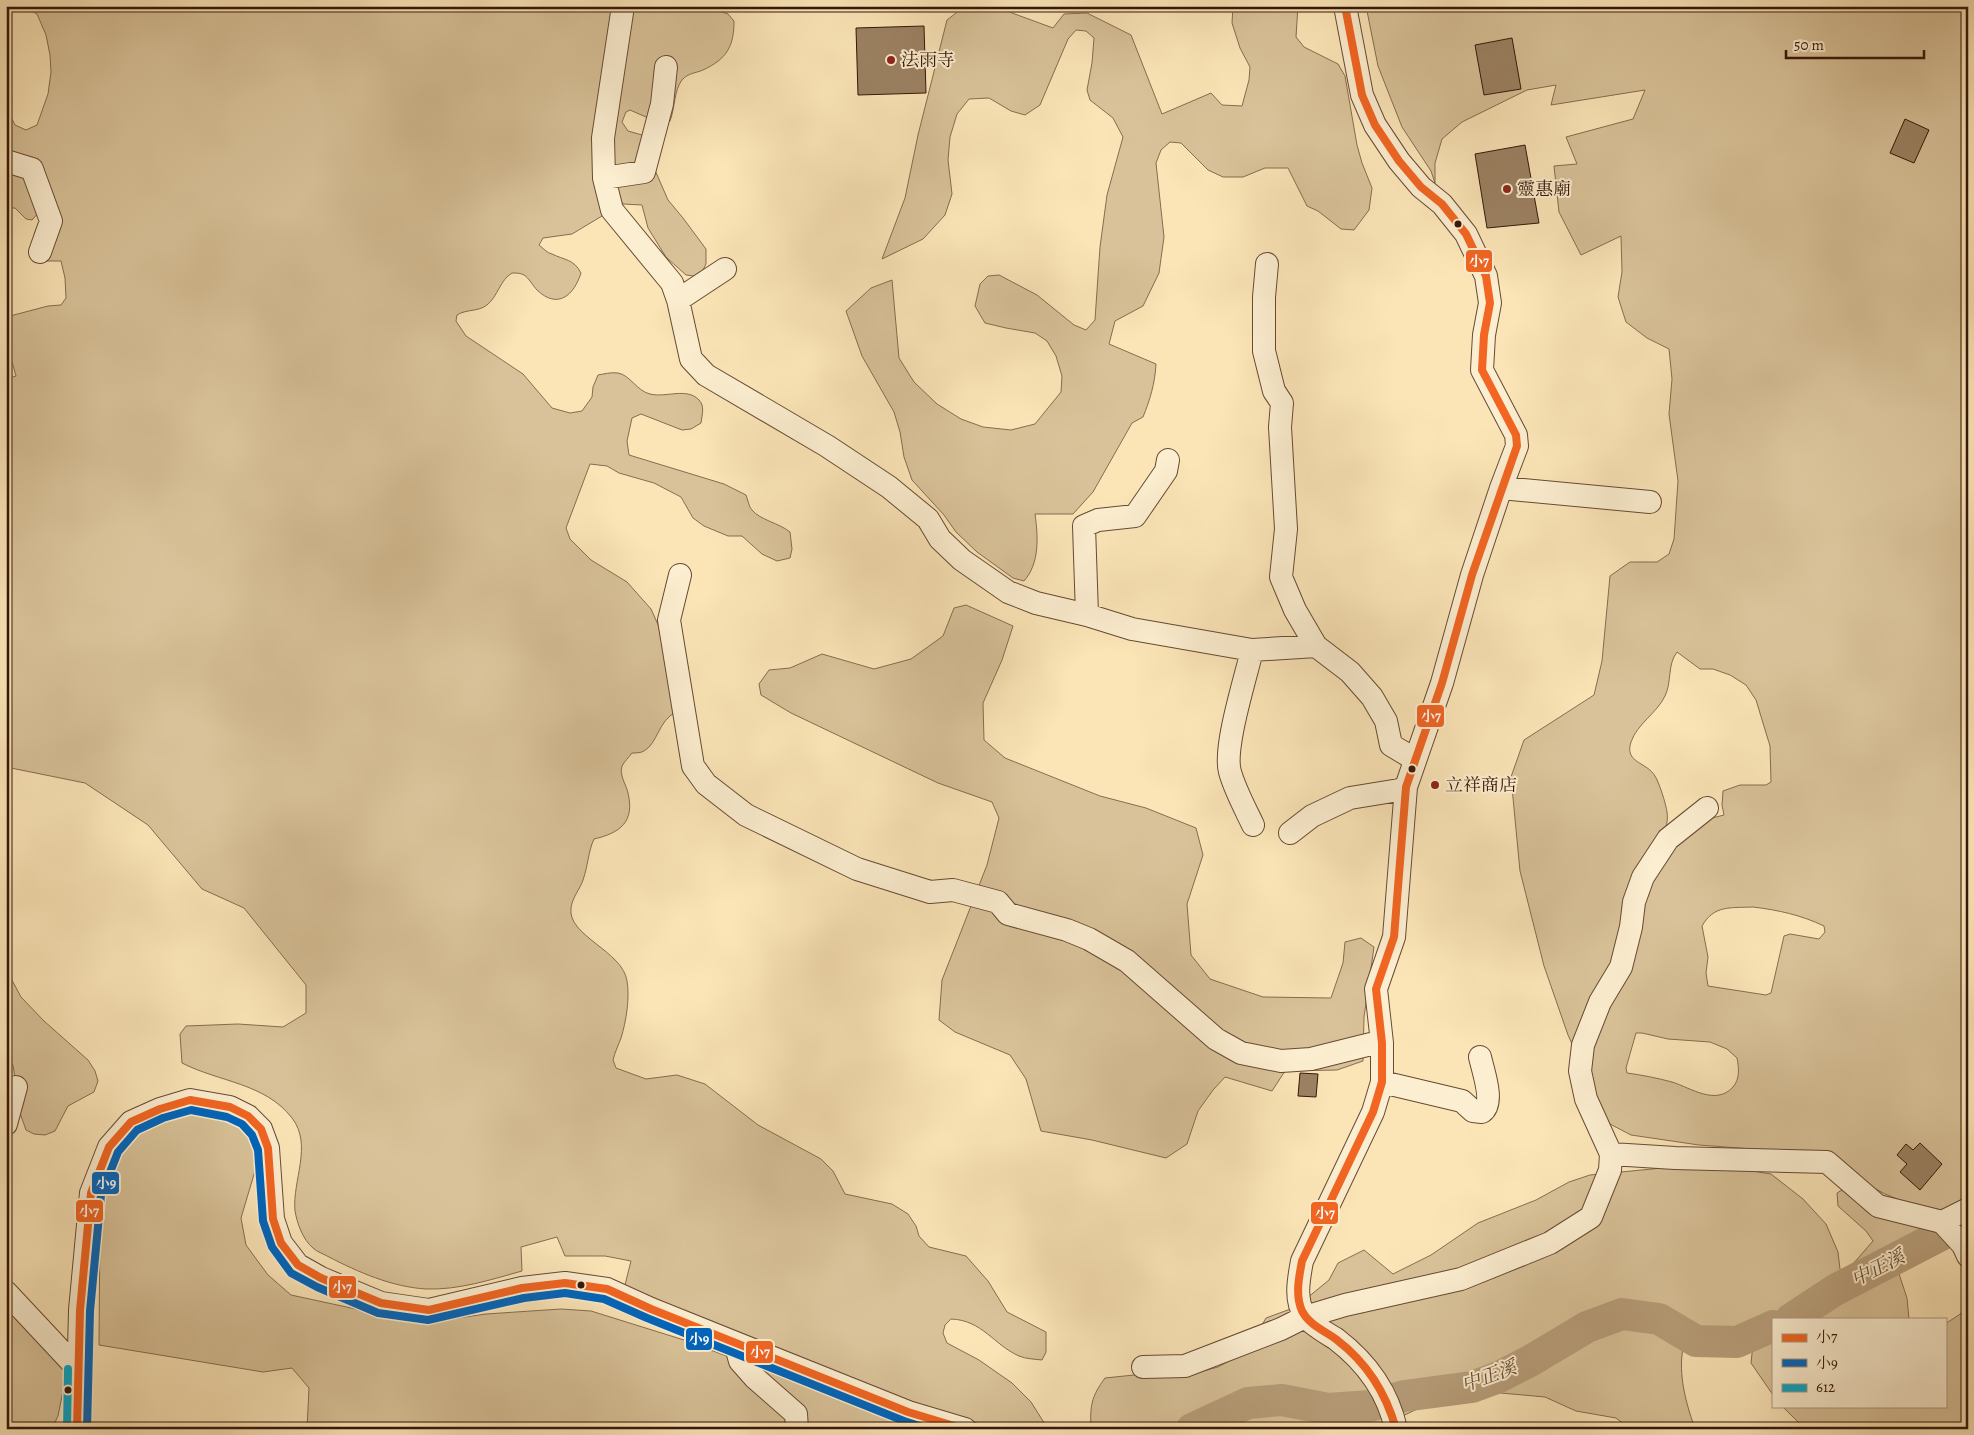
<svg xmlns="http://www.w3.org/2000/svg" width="1974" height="1435" font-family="Alegreya,'Noto Serif TC',serif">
<rect width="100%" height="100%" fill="#fbe5b7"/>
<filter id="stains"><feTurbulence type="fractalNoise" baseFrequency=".004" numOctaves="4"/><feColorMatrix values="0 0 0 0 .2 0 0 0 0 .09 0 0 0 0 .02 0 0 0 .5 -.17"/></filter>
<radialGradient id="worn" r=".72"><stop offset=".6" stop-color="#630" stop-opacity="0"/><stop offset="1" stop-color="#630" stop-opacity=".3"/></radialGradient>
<path fill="#d9c299" stroke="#876c50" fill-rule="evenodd" d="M22,6H703L728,14L734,21C734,46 727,59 703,70C696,73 688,73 682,80C674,90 675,108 670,121L662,124L630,110L626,112L622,122L628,131L642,135L650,140L651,161L668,200L683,218L706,249V264L703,270L694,276L686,275L666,257L648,228L642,205L623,204L617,195L604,207L602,216L572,234L543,238L539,245C543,248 547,253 552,254C564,260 574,259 581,273C574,295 558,310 537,290C533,286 529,278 524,275C521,273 516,273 512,273C500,280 498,296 487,305C478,312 466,309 457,315L456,321L466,336L523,374L552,408L570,413L582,411L592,397L593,387L598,375C604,374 611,372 618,373C630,375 637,391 650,394C666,398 687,387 699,400C705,406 702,415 701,423L691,429L682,430L641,414L632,418L627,441L629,455L724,484L746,495C748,500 749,507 752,510C760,520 779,523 790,532L792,549L790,558L777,561L762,554L742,536H728L704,526L693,518L681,497L654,483L619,473L607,466L590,464L566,528L570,539L591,560L627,582L651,609L664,638L676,712C658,721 658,743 644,751C641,753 635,753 632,753C629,757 624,762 622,766C619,775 626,784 628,793C635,822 620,833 594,839C588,852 588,866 583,880C580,889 572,898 571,908C567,936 623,951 627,981C630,998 626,1022 621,1038C618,1046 615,1052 613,1060L616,1068L646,1079L677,1075L705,1084L758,1125L821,1159L833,1171L845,1194L892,1204L908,1214L916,1226L919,1236L929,1247L966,1256L988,1281L1007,1312L1046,1332V1352L1042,1360C1034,1359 1026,1359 1019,1356C994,1345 982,1320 951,1319L945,1325L943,1333L947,1343L979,1360L1012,1383L1031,1402L1048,1429H997L934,1410L675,1308L625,1285L631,1261L605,1256H565L557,1237L521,1247L522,1271C490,1280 459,1290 426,1289C392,1287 358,1272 329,1257C324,1254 317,1252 313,1248C303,1240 297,1223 295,1211C292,1181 313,1145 292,1118C265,1083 219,1082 182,1063L180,1034L186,1026L238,1024L283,1027L306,1013V985L244,908L202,889L148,825L85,783L6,767V379L16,376L6,340V320L10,316L48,306L61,305L66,298L65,278L61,261H45C36,252 31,242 36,229L41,228L40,211L32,220L26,219L15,208H6V83L12,98L10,115L15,125L26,130L37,125L48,94L51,72L50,55L46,35L37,14Z
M965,6H993L1053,28L1064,14L1087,13L1131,35L1162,114L1211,93L1222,105L1242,106L1249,80L1250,67L1240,48L1232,23L1233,6H1298L1296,37L1304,47L1338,64L1345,76L1357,145L1362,163L1372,188L1369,210L1354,230L1341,229L1318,211L1307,206L1288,168H1265L1243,177H1223L1208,170L1181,143L1170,142L1161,150L1156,163L1164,237L1159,273L1143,306L1115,321L1109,344L1156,364C1155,383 1150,400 1143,417L1132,423L1093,492L1073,514H1035C1038,536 1040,563 1024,581L1013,578L977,552L956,532L944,515L912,480L904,457L900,432L894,412L862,356L846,311L871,288L892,280L899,358L914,382L937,404L961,419L983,427L1011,430L1035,424L1061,392L1062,376L1056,356L1047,341L1035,333L1006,328L985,323L975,306L980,284L988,276L999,275L1037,295L1074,325L1086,330L1095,320L1100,247L1107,195L1123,137L1113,118L1090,100L1087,90L1092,63L1094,38L1086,31L1076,30L1068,39L1040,105L1025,115L1011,111L989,98L969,99L957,114L950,137L948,160L952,194L945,215L923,239L882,259L905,198L918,135L947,20Z
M1366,6H1968V1203L1951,1212L1907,1203L1885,1194L1859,1180L1820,1154L1699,1145L1631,1135L1608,1123L1568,1035L1544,966L1520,871L1511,777L1524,740L1594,695L1602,661L1610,576L1630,562H1657L1669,554L1674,539L1678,481L1669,414L1672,379L1669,349L1647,338L1626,322L1618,297L1622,272L1621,236L1581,255L1559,212L1554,166L1577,164L1566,137L1633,119L1645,90L1551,105L1556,85L1527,90L1462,122L1442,139L1435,163V183L1431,171L1402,127L1378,66ZM1677,652L1700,669H1713L1730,675L1746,685L1756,700L1770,746L1771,782L1766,785H1740L1723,791L1722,805L1724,815L1696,822L1666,828C1667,823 1668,817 1667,812C1666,804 1659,782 1655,776C1647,762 1624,763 1631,742C1637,724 1657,713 1665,696C1672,682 1667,665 1677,652ZM1753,907C1778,910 1801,915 1824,926L1825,932L1819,939L1790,934L1784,936L1771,993L1766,995L1708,986L1706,973L1708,957L1702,926C1714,905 1730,908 1753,907ZM1636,1033H1642L1668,1039L1710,1042L1727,1049L1737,1058C1739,1068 1740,1079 1733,1087C1716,1106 1691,1088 1672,1082C1657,1078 1642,1075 1627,1073L1626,1068Z
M966,605L1013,626L1002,660L983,703L984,740L1005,758L1100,796L1146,808L1196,828L1203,855L1187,904L1191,955L1210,979L1263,997L1331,998L1343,963L1345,942L1361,938L1374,947L1364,1017L1363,1061L1337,1070L1285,1071L1272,1091L1225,1077L1213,1090L1198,1111L1187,1144L1166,1158L1092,1140L1041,1131L1026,1079L1010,1055L955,1032L939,1020L942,980L987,865L999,818L992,802L938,783L791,713L761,695L759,684L769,670L790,668L822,654L874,669L911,659L943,636L954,608Z
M6,969L21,997L44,1021L88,1060L95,1071L98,1081L94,1092L68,1106L55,1131L45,1135L34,1134L26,1130L20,1113L13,1065L6,1059Z
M191,1112L220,1113L242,1125L253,1143L255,1171L241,1218L246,1245L268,1275L291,1295L402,1319L430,1322L486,1314L561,1309L591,1311L684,1340L920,1429H307L309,1388L292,1368L263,1372L99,1345L100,1222L114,1155L133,1132L161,1120Z
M1683,1166L1727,1167L1771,1174L1803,1199L1826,1224L1838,1252L1840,1269L1845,1273L1873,1241L1866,1231L1838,1206L1837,1193L1842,1190H1848L1925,1226L1933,1234L1893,1256L1907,1298L1909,1319H1773V1395L1751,1363L1753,1344L1721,1355L1695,1346L1683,1348C1678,1375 1686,1403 1695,1429H1630L1616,1418L1576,1411L1545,1397L1501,1393L1430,1403L1375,1429H1091C1090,1406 1091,1397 1105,1378L1134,1375L1185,1376L1218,1367L1246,1352L1266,1318L1296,1307L1329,1280L1338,1263L1364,1250L1393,1274L1431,1255L1478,1223L1536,1200L1569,1182L1590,1175Z
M6,1306L67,1371L58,1416L52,1429H6Z
M1968,1309V1429H1805L1782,1406H1945V1324Z"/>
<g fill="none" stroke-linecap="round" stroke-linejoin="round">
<path stroke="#b89f7b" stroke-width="32" d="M1791,1319L1835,1290L1968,1221
M1192,1429L1248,1403L1282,1400L1328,1409L1370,1406L1404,1396L1472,1387L1499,1377L1530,1361L1587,1327L1622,1314L1659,1319L1696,1341L1737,1342L1773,1326"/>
</g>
<path fill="#9c8263" stroke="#351607" d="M924,26L926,93L858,95L856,28Z
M1512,38L1521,89L1484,95L1475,45Z
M1905,119L1929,130L1914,163L1890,153Z
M1525,145L1539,223L1487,228L1475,154Z
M1300,1073L1318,1074L1316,1097L1298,1096Z
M1920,1143L1942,1164L1920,1190L1900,1172L1907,1164L1897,1155L1906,1144L1913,1150Z"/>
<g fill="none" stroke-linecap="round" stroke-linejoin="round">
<defs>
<path id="minor" d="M623,6L603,138L604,178L612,210L672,283L678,300L691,359L706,375L827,446L889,487L928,519L940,539L962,560L1008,592L1036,603L1087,615L1132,629L1252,650L1316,646L1350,672L1372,697L1386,721L1391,745L1414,759
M1345,6L1362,95L1375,125L1399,161L1421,187L1442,204L1466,234L1486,276L1490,303L1484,335L1482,370L1516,435L1517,446L1501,488L1472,575L1442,683L1406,787L1394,937L1376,989L1382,1043V1082L1373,1112L1302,1261C1299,1278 1294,1300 1305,1316C1310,1324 1328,1334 1336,1339C1366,1362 1388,1392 1396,1429
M6,161L32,169L51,221L40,252
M604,178L644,172L662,104L666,67
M1267,264L1264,297V351L1274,391L1282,403L1280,427L1286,529L1281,577L1295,610L1316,646
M678,300L725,269
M1501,488L1650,502
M680,575L669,620L693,766L706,784L746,815L857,869L930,892L953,890L998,902L1008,914L1067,930L1089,939L1127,961L1216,1039L1241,1053L1281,1061L1311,1059L1371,1044L1382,1043
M1087,615L1084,526L1098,520L1135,516L1166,471L1168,460
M1252,650C1246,677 1223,748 1230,772C1235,790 1245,808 1253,825
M1290,833L1312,816L1350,798L1399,790L1406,787
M1382,1082L1462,1101L1473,1111L1482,1112C1495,1103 1483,1071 1480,1057
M6,1124L16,1087
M1611,1154L1586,1099L1580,1071L1583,1045L1600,1002L1621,967L1631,927L1634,902L1643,877L1668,839L1707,808
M1942,1222L1963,1245L1968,1256
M6,1292L78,1369
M735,1343L740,1361L755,1378L796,1414L797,1429
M1143,1367L1185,1366L1281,1329L1305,1317L1345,1305L1461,1279L1550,1243L1591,1217L1610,1170L1611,1154L1675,1158L1827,1162L1878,1206L1942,1222L1968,1209
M77,1429L80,1310L91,1193L109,1147L131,1122L160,1109L190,1100L230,1107L248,1116L261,1129L268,1148L273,1219L281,1243L298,1265L321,1278L381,1303L429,1310L522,1288L565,1283L607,1289L651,1309L908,1412L965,1429"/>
</defs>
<use href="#minor" stroke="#664a33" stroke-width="24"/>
<use href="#minor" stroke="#fceed0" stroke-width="22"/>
<defs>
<path id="bus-1" d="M1345,6L1362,95L1375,125L1399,161L1421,187L1442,204L1466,234L1486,276L1490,303L1484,335L1482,370L1516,435L1517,446L1472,575L1442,683L1406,787L1394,937L1376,989L1382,1043V1082L1373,1112L1302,1261C1299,1277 1295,1295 1302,1311C1309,1325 1325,1331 1337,1340C1367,1363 1386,1393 1396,1429
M77,1429L80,1310L91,1193L109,1147L131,1122L160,1109L190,1100L230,1107L248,1116L261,1129L268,1148L273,1219L281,1243L298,1265L321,1278L381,1303L429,1310L522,1288L565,1283L607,1289L651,1309L908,1412L964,1429"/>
<path id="bus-2" d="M87,1429L90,1311L101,1195L118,1152L137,1130L163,1118L191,1110L227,1117L242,1124L252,1135L258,1150L263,1221L272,1247L291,1273L317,1287L378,1313L428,1320L524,1298L565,1293L604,1299L647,1318L904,1421L929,1429"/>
<path id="bus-3" d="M67,1429L68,1369"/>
</defs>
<use href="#bus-1" stroke="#fceed0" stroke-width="11"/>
<use href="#bus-2" stroke="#fceed0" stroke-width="11"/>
<use href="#bus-3" stroke="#fceed0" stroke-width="11"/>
<use href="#bus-1" stroke="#f26522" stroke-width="8"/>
<use href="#bus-2" stroke="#0065bd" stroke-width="8"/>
<use href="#bus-3" stroke="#00a9ce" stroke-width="8"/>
</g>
<g fill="#8f2418" stroke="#fceed0" stroke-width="2">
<circle cx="891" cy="60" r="5"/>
<circle cx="1507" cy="189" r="5"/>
<circle cx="1435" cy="785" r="5"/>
</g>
<g fill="#351607" stroke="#fceed0" stroke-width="2">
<circle cx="1458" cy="224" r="4.5"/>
<circle cx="1412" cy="769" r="4.5"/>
<circle cx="581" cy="1285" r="4.5"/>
<circle cx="68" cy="1390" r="4.5"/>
</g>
<g text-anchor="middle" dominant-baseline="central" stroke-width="4" stroke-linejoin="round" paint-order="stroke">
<g font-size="18" fill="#351607" stroke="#fceed0" text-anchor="start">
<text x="901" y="60">法雨寺</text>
<text x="1517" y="189">靈惠廟</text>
<text x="1445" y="785">立祥商店</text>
</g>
<g font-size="19" font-style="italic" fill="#694d35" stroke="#fceed0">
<text transform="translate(1878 1268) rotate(-27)">中正溪</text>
<text transform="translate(1489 1376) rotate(-20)">中正溪</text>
</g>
</g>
<g stroke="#fceed0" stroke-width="2">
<rect x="1465" y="249" width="28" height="24" rx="5" fill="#f26522"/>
<rect x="1416" y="704" width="29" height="24" rx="5" fill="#f26522"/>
<rect x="91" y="1171" width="29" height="24" rx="5" fill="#0065bd"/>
<rect x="75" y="1199" width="29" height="24" rx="5" fill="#f26522"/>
<rect x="1310" y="1201" width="29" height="24" rx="5" fill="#f26522"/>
<rect x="328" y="1275" width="29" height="24" rx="5" fill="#f26522"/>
<rect x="685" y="1327" width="28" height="24" rx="5" fill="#0065bd"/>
<rect x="745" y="1340" width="29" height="24" rx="5" fill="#f26522"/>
</g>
<g font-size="14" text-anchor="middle" font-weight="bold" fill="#fff">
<text x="1479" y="266">小7</text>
<text x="1431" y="721">小7</text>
<text x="106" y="1188">小9</text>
<text x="89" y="1216">小7</text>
<text x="1325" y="1218">小7</text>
<text x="342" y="1292">小7</text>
<text x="699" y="1344">小9</text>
<text x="760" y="1357">小7</text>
</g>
<rect width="1974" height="1435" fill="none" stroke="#fbe5b7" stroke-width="25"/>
<rect x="8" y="8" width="1959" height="1420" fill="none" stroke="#351607" stroke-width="2.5"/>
<rect x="12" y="12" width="1949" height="1410" fill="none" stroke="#351607"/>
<rect x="1772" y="1318" width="175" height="90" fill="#fceed0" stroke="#ac9880"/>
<rect x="1782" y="1334" width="25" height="8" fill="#f26522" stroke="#ac9880"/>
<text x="1816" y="1342" font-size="15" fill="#351607">小7</text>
<rect x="1782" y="1359" width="25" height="8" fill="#0065bd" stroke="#ac9880"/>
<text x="1816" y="1368" font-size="15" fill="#351607">小9</text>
<rect x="1782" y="1384" width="25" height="8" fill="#00a9ce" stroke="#ac9880"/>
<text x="1816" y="1392" font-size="15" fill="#351607">612</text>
<path d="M1786 50v8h138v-8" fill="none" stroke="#351607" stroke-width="2.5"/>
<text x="1794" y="50" font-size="15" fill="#351607" stroke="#fceed0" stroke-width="4" paint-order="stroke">50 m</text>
<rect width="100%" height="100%" filter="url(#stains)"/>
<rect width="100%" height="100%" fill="url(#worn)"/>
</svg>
